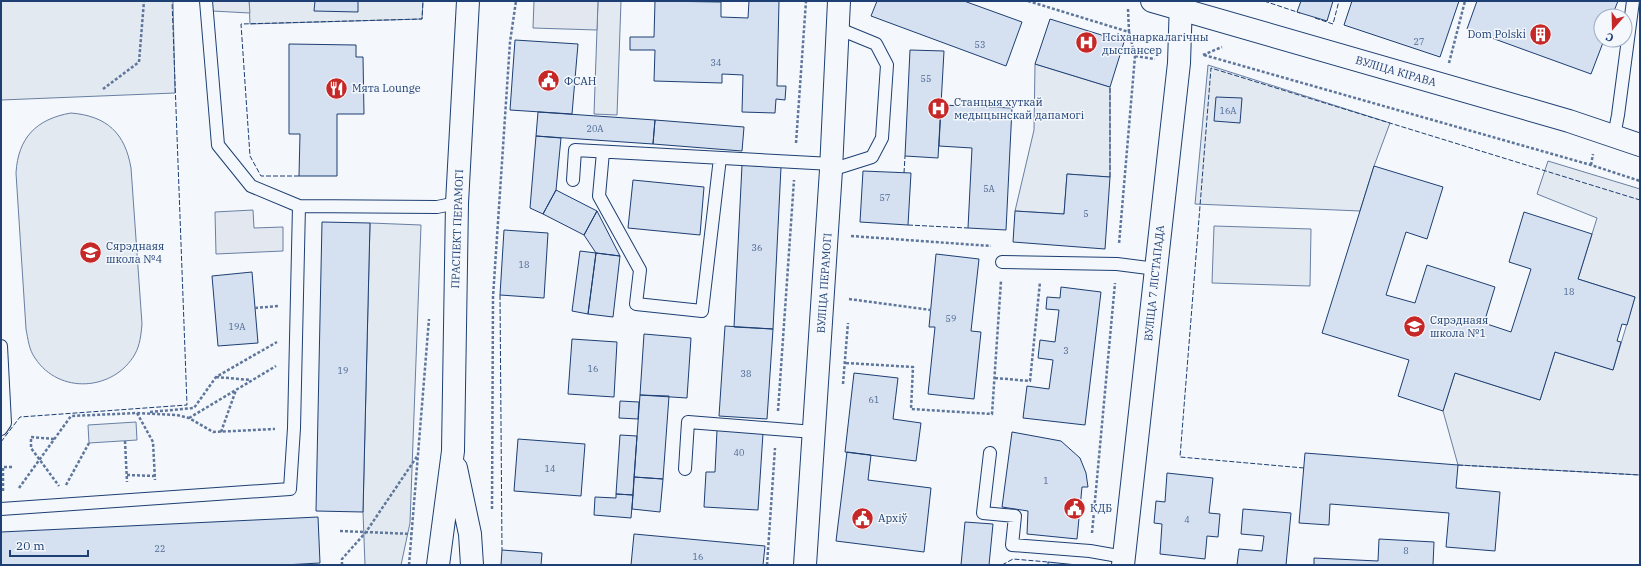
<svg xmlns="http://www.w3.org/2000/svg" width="1641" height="566" font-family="'IBM Plex Serif',serif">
<rect width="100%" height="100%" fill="#f4f7fb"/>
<path fill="#e3e9f0" stroke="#687fa3" d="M1,1H173L175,93L1,100Z
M249,1H423L422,19L250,24Z
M598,1H621L617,115L594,114Z
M1035,64L1110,87V177L1067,174L1064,214L1015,211L1034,130Z
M1208,65L1390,123L1374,166L1360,211L1195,204Z
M71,113C107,116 125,133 131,168L142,324C141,335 140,345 135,354C114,391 59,395 35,358C29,350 28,339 26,329L16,173C18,138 36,119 71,113Z
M1548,161L1640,189V475L1458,465L1443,411L1455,373L1540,400L1555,352L1613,370L1635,297L1578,279L1597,218L1537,194Z
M370,223L421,225L410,523L401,565H365L363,512Z
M1214,226L1311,229L1310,286L1212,283Z
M136,422L137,440L89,443L88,425Z"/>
<path fill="#e3e8f0" stroke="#687fa3" d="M212,1H249L250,13L212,11Z
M534,1H598L597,30L533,28Z
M253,210L254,228L283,227V251L216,254L215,212Z"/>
<path fill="#d5e0f0" stroke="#1d3f73" d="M315,1H358V12L314,11Z
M655,1L721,2V17L748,18L749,1H779L777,86H786L785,100L776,99L775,113L742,112L743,75L722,74V83L654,81L655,50H630V37H654Z
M877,1H964L1022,22L1006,66L871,16Z
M1301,1H1333L1327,21L1297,12Z
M1352,1H1459L1440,57L1344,25Z
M1477,1H1618L1612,16H1601V40H1604L1591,74L1467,29Z
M1050,19L1124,42L1110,87L1035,64Z
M515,40L578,44L572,114L510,110Z
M289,44L356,45V57H363L364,114H337V176H299L300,134H289Z
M910,50L944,51L938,158L905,156Z
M1216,97L1242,98L1240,123L1214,121Z
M941,105L1012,108L1006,230L968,228L972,148L939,146Z
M538,112L655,120L653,144L536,136Z
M655,120L744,127L742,151L653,144Z
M536,136L561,138L556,190L543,214L530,208Z
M742,165L781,167L773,329L734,327Z
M1374,166L1443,187L1427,239L1406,232L1386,295L1415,303L1427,265L1495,287L1484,323L1511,332L1531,269L1509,262L1524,212L1592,234L1578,279L1635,297L1627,325L1622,324L1617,341L1621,342L1613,370L1555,352L1540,400L1455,373L1443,411L1398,396L1409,360L1322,333Z
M863,171L911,173L908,225L860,222Z
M1067,174L1110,177L1105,249L1013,242L1015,211L1064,214Z
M633,180L704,187L700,235L628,228Z
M556,190L597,211L584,235L543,214Z
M597,211L620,256L596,253L584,235Z
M322,222L370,223L363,512L316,511Z
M504,230L548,233L544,298L500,295Z
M580,251L596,253L588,314L572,311Z
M596,253L620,256L613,317L588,314Z
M936,254L979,259L971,331L981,332L974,399L928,394L935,327H929Z
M252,272L258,343L218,346L212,276Z
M1061,287L1101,292L1085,425L1023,418L1027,386L1049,389L1053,360L1038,358L1040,340L1055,342L1059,310L1046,309L1047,297L1060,298Z
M725,326L773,329L767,419L719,416Z
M644,334L691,338L687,398L640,395Z
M572,339L617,342L614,397L568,394Z
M854,373L898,378L893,419L921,423L916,461L845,452Z
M640,395L669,396L663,479L634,477Z
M620,401L639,402L638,419L619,418Z
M717,430L763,433L758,510L704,507L706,472H715Z
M1012,432L1061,441L1080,458L1086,473L1088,487H1082L1077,539L1027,534L1028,511L1002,507Z
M620,435L637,436L633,495L616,494Z
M518,439L585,444L581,496L514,491Z
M847,452L871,455L868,480L931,488L924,552L836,541Z
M1305,453L1458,465L1456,488L1500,492L1495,551L1446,547L1449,513L1330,504L1329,525L1299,523Z
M1167,473L1213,478L1209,513L1220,514L1218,537L1207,536L1205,559L1160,554L1162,524L1154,523L1156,501L1165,502Z
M634,477L663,479L660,512L632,509Z
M616,494L633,495L631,518L594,515L595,497L616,498Z
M1243,509L1291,513L1286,565H1237L1239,549L1262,551L1264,536L1241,534Z
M318,517L320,563L284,565H1V532Z
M965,522L993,524L989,565H961Z
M634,534L765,546L763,565H631Z
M1379,539L1434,542L1433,565H1314V558L1378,561Z
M502,550L542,553L541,565H501Z
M1048,562L1077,565H1048Z"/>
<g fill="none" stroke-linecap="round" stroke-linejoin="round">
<defs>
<path id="service" d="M206,1L218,145L251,186L299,206L437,207L457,203
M1614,136L1618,115L1633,1
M603,152L599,196L640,270L636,304L702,311L720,158
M831,170L872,157L882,138L887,65L876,44L837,28
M573,180L575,150L832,164
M1002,262L1117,264L1156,269
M1,346L5,423L1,429
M990,453L983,513L1015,516L1012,545L1090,551L1124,557
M685,469L688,422L814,432
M1,509L290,489L294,428L299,206"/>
<path id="minor" d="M1152,1L1569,121L1640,145
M805,565L831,170L839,1
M1123,565L1179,63L1181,1"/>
<path id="secondary" d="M456,468L470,534L472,565
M438,565L453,451L457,203L468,1"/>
</defs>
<use href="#service" stroke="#1d3f73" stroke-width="14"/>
<use href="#minor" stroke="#1d3f73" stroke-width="24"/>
<use href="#secondary" stroke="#1d3f73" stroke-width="24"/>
<path stroke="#5e769c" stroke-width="2.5" stroke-dasharray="3 2" stroke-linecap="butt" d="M1028,1L1129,32L1135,56L1119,244
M1128,9L1129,32
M1203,55L1222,47
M1204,55L1591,165L1640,181
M1135,56L1155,59
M1449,63L1465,1
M103,89L139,62L144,1
M796,143L806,1
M1591,165L1593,154
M851,236L991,246
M849,299L931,310
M255,308L278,306
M846,363L913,367L911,409L992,414L1001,281
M216,377L251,380
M995,378L1030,381L1040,282
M843,384L848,323
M778,411L794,180
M150,412L194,408L216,377L277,342
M137,413L153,442L155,480
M189,418L276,366
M221,432L236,390
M54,439L31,437V448L59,486
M125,441L127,482
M127,475L154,476
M66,485L89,443
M19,488L71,416L137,413L177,415L189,418L213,432L275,429
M3,491V467H14
M492,509L493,297L510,42L516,1
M340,531L412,534
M1092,533L1115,283
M342,565V559L366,532L418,455
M409,565L429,319
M767,565L775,448"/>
<use href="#service" stroke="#f4f7fb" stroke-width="12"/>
<use href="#minor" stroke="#f4f7fb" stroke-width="22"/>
<use href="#secondary" stroke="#f4f7fb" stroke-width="22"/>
<path stroke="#1d3f73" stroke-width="1" stroke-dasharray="5 2" stroke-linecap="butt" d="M1264,1L1300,13
M1315,18L1333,24L1339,1
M904,173L905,156
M299,176H261L250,156L241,24L422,19L423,1
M1110,177V87
M908,225L968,228
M500,295L502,550
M1,442L20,417L187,405L172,1
M1458,465L1640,475
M1304,468L1180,457L1211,68L1640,200
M1002,565L1013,559L1048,562"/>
</g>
<defs>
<symbol id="building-disc" viewBox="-11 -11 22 22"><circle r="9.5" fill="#c62828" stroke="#f4f7fb"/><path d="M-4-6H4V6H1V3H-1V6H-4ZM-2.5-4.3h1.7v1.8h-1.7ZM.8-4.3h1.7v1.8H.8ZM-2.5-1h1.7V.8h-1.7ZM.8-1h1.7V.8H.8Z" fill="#fff"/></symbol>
<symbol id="hospital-disc" viewBox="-11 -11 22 22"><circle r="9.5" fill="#c62828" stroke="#f4f7fb"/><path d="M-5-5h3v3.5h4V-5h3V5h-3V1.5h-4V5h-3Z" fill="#fff"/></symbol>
<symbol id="civic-disc" viewBox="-11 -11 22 22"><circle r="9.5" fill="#c62828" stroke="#f4f7fb"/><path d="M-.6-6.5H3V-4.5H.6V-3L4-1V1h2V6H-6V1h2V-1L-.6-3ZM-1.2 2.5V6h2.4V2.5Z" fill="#fff"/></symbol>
<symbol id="restaurant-disc" viewBox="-11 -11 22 22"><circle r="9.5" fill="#c62828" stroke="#f4f7fb"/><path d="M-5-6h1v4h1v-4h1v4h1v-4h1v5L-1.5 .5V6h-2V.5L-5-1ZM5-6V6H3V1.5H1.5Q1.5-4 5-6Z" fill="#fff"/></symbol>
<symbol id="school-disc" viewBox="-11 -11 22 22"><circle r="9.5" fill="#c62828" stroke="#f4f7fb"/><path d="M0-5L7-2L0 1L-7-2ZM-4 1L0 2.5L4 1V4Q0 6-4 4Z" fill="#fff"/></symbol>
</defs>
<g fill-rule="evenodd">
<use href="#building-disc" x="1528" y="22" width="25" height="25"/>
<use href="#hospital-disc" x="1074" y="30" width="25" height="25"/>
<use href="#civic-disc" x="536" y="68" width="25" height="25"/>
<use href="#restaurant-disc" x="324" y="76" width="25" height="25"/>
<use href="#hospital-disc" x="926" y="96" width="25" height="25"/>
<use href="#school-disc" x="78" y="240" width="25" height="25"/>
<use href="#school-disc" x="1402" y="314" width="25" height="25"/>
<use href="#civic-disc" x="1062" y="496" width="25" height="25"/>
<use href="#civic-disc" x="850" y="506" width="25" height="25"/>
</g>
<g text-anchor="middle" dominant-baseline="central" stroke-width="3" stroke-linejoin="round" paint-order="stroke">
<g font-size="9" fill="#4b6792">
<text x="1419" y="41">27</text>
<text x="980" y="44">53</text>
<text x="716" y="62">34</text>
<text x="926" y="78">55</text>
<text x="1228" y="110">16А</text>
<text x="595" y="128">20А</text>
<text x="989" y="188">5А</text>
<text x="885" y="197">57</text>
<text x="1086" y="213">5</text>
<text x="757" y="247">36</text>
<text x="524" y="264">18</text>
<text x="1569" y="291">18</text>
<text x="951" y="318">59</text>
<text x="237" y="326">19А</text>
<text x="1066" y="350">3</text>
<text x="593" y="368">16</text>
<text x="343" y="370">19</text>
<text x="746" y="373">38</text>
<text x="874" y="399">61</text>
<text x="739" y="452">40</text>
<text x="550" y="468">14</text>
<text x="1046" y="480">1</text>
<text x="1187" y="519">4</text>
<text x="160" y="548">22</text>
<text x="1406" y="550">8</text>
<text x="698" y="556">16</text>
</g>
<g font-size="11" fill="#1d3f73" stroke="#f4f7fb" text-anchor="start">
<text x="1526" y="34" text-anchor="end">Dom Polski</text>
<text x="1102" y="37">Псіханаркалагічны<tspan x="1102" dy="13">дыспансер</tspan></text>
<text x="564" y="81">ФСАН</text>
<text x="352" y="88">Мята Lounge</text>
<text x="954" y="102">Станцыя хуткай<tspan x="954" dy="13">медыцынскай дапамогі</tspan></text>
<text x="106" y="246">Сярэднаяя<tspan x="106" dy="13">школа №4</tspan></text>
<text x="1430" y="320">Сярэднаяя<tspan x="1430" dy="13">школа №1</tspan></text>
<text x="1090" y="508">КДБ</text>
<text x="878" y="518">Архіў</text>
</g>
<g font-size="11" fill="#1d3f73" stroke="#f4f7fb">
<text transform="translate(1396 71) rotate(16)">ВУЛІЦА КІРАВА</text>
<text transform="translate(457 229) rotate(-88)">ПРАСПЕКТ ПЕРАМОГІ</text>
<text transform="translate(824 283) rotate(-86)">ВУЛІЦА ПЕРАМОГІ</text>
<text transform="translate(1154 283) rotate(-84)">ВУЛІЦА 7 ЛІСТАПАДА</text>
</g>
</g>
<rect width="1641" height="566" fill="none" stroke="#1d3f73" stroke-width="4"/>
<g transform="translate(1613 28) rotate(200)"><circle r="19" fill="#f4f7fb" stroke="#9eadc5"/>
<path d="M0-3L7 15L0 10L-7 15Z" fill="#c62828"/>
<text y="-6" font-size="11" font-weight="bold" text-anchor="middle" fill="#1d3f73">С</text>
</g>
<path d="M10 550v6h78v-6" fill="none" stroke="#1d3f73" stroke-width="2"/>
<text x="16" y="550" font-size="12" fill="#1d3f73" stroke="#f4f7fb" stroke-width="3" paint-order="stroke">20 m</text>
</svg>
